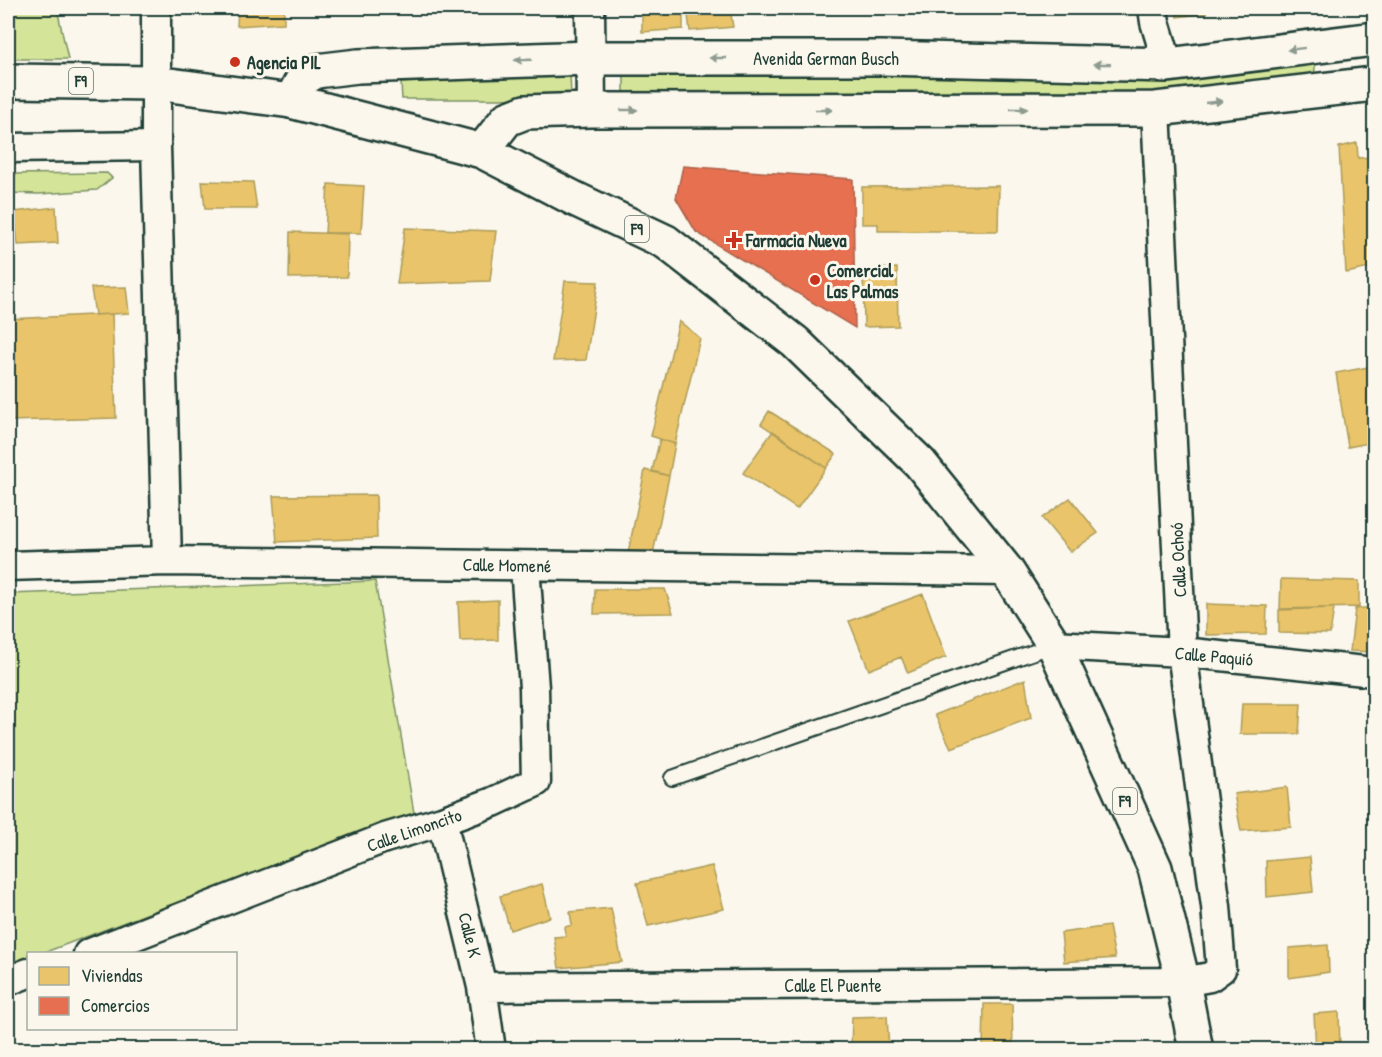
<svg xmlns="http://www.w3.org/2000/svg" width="1382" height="1057" font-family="'Patrick Hand',sans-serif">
<rect width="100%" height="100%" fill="#fbf7ec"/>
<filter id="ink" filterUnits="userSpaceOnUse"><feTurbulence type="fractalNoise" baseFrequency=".0167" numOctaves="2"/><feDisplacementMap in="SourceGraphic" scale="12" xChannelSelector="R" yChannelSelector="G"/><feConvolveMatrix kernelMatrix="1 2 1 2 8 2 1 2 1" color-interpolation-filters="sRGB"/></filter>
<g filter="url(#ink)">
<path fill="#d4e498" stroke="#7a9066" stroke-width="1.5" d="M8,8H53L58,13L68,59H8Z
M1316,59L1314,77L1132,96L624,97V65Z
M570,73L571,96L501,99H402L401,83Z
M107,173L112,178L97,190L39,194L8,193V174Z
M375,581L414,813L43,953L28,954V959L8,967V594Z"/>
<path fill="#e9c46a" stroke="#ac9c5a" stroke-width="1.5" d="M238,8H284V23L237,26Z
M642,8H683V29L642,32Z
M687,8H730L733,27L690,31Z
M1176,8H1207V13L1177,17Z
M1357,143L1358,158L1373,157L1374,151V267L1346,273L1339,147Z
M202,181L253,182L257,209H205Z
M328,184L364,186L361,233H325Z
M999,186L998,231H878V224H862V187Z
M56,207L58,243L18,245L14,212Z
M405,228L496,231L490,281L397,284Z
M290,232L348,234L347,277L289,278Z
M897,268L898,326L864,327L863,269Z
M565,281L598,282L586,360L553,361Z
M126,287L129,313L95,315L91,288Z
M112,314L116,418L8,421V319Z
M679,321L700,338L675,444L651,436Z
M1374,366V442L1348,447L1336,373Z
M769,411L836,454L826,468L761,424Z
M773,431L826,468L797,509L743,473Z
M660,439L675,444L669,476L652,471Z
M645,470L669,476L653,554L628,553Z
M376,495L377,538L277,542L273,496Z
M1070,498L1098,533L1070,552L1042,518Z
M1281,579L1359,581V607L1280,609Z
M595,589H665L673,613L594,614Z
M923,594L946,657L908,673L901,657L869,670L849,621Z
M498,600V640L460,641L458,602Z
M1206,604L1267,606L1266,634L1206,635Z
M1374,607V652L1350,651L1355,609Z
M1334,608L1330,634L1279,633V610Z
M1025,679L1031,718L951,748L935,715Z
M1242,704H1301L1299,734H1240Z
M1287,787L1291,827L1241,831L1234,794Z
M1310,857L1313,892L1267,897L1266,861Z
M712,866L724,909L648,926L637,883Z
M542,884L550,917L510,930L500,896Z
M611,908L622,962L559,968L554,937L566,936L565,927L572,925L570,912Z
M1109,926L1115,958L1064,962L1061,933Z
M1328,945L1329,972L1289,978V948Z
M984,1004H1012L1013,1050H983Z
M1339,1012L1340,1050H1316L1314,1014Z
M887,1016L889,1050H851L852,1017Z"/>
<path fill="#e76f51" stroke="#ab6048" stroke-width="1.5" d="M683,166L853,179L855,328L696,232L676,198Z"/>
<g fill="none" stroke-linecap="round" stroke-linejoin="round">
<defs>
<path id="lane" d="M672,778L1054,645"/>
<path id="street" d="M156,8V146L167,561
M590,8L591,110
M1153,8L1155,22L1168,65
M8,148L156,146
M8,566L167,561L1007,571
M1054,645L1182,652L1374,672
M442,821L482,987L491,1050
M88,954L385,838L442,821L493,802L536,782L534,688L525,566
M8,981L28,973
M482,987L1183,982L1210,977L1221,969L1216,906L1182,652L1156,109"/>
<path id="primary" d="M291,101L303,79L316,71L358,66L591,58H882L1168,65L1374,39
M482,151L507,119L525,112L591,110L1156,109L1374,84"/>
<path id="highway" d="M8,81L155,83L291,101L482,151L575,199L666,242L795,342L920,463L1007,571L1054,645L1155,868L1183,982L1196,1050"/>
</defs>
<use href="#lane" stroke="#1f3d34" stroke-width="18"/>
<use href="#street" stroke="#1f3d34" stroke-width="33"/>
<use href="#primary" stroke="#1f3d34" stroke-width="38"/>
<use href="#highway" stroke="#1f3d34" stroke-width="38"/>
<use href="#lane" stroke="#fbf7ec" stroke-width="14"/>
<use href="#street" stroke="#fbf7ec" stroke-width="28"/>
<use href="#primary" stroke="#fbf7ec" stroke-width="33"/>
<use href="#highway" stroke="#fbf7ec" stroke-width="33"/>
</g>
<defs><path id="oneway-solid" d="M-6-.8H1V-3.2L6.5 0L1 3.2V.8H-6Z" transform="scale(1.5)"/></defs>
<g fill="#8d9a90">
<use href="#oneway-solid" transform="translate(1296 49) rotate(173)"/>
<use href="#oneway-solid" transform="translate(718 58) rotate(-180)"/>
<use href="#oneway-solid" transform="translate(523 60) rotate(178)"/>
<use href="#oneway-solid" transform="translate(1102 64) rotate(-179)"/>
<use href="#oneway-solid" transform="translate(1214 102) rotate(-6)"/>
<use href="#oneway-solid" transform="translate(1019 109)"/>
<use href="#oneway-solid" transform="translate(629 110)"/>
<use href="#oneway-solid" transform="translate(824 110)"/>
</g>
</g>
<g fill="#c8321e" stroke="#fbf7ec" stroke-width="2">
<circle cx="235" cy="62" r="6"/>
<path d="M731 231h6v6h6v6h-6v6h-6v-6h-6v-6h6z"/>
<circle cx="815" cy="280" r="6"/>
</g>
<g text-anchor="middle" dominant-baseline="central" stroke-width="6" stroke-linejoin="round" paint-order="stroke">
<g fill="#fbf7ec" stroke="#61756b" stroke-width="1.5">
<rect x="69" y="68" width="24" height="26" rx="4.5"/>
<rect x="625" y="216" width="24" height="26" rx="4.5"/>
<rect x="1113" y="788" width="24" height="26" rx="4.5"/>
</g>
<g font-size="16" font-weight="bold" fill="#1f3d34">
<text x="81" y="81">F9</text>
<text x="637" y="229">F9</text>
<text x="1125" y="801">F9</text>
</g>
<g font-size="18" fill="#1f3d34" stroke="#fbf7ec">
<text x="826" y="58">Avenida German Busch</text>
<text transform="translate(1178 560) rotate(-93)">Calle Ochoó</text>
<text transform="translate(507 565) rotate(1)">Calle Momené</text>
<text transform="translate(1214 656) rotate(5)">Calle Paquió</text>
<text transform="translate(414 830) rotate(-19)">Calle Limoncito</text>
<text transform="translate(470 935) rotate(76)">Calle K</text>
<text x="833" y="985">Calle El Puente</text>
</g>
<g font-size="18" font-weight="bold" fill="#1f3d34" stroke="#fbf7ec" text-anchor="start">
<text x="247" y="62">Agencia PIL</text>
<text x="746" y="240">Farmacia Nueva</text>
<text x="827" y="270">Comercial<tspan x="827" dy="21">Las Palmas</tspan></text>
</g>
</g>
<rect width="1382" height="1057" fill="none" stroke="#fbf7ec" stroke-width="30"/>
<rect x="15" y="15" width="1352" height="1027" fill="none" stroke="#1f3d34" stroke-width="2" filter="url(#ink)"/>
<rect x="27" y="952" width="210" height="78" fill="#fbf7ec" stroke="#a3ada2" stroke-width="1.5"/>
<rect x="39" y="967" width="30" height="18" fill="#e9c46a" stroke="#a3ada2" stroke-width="1.5"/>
<text x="81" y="982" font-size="18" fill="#1f3d34">Viviendas</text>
<rect x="39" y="997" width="30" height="18" fill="#e76f51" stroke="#a3ada2" stroke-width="1.5"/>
<text x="81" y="1012" font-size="18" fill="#1f3d34">Comercios</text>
</svg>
